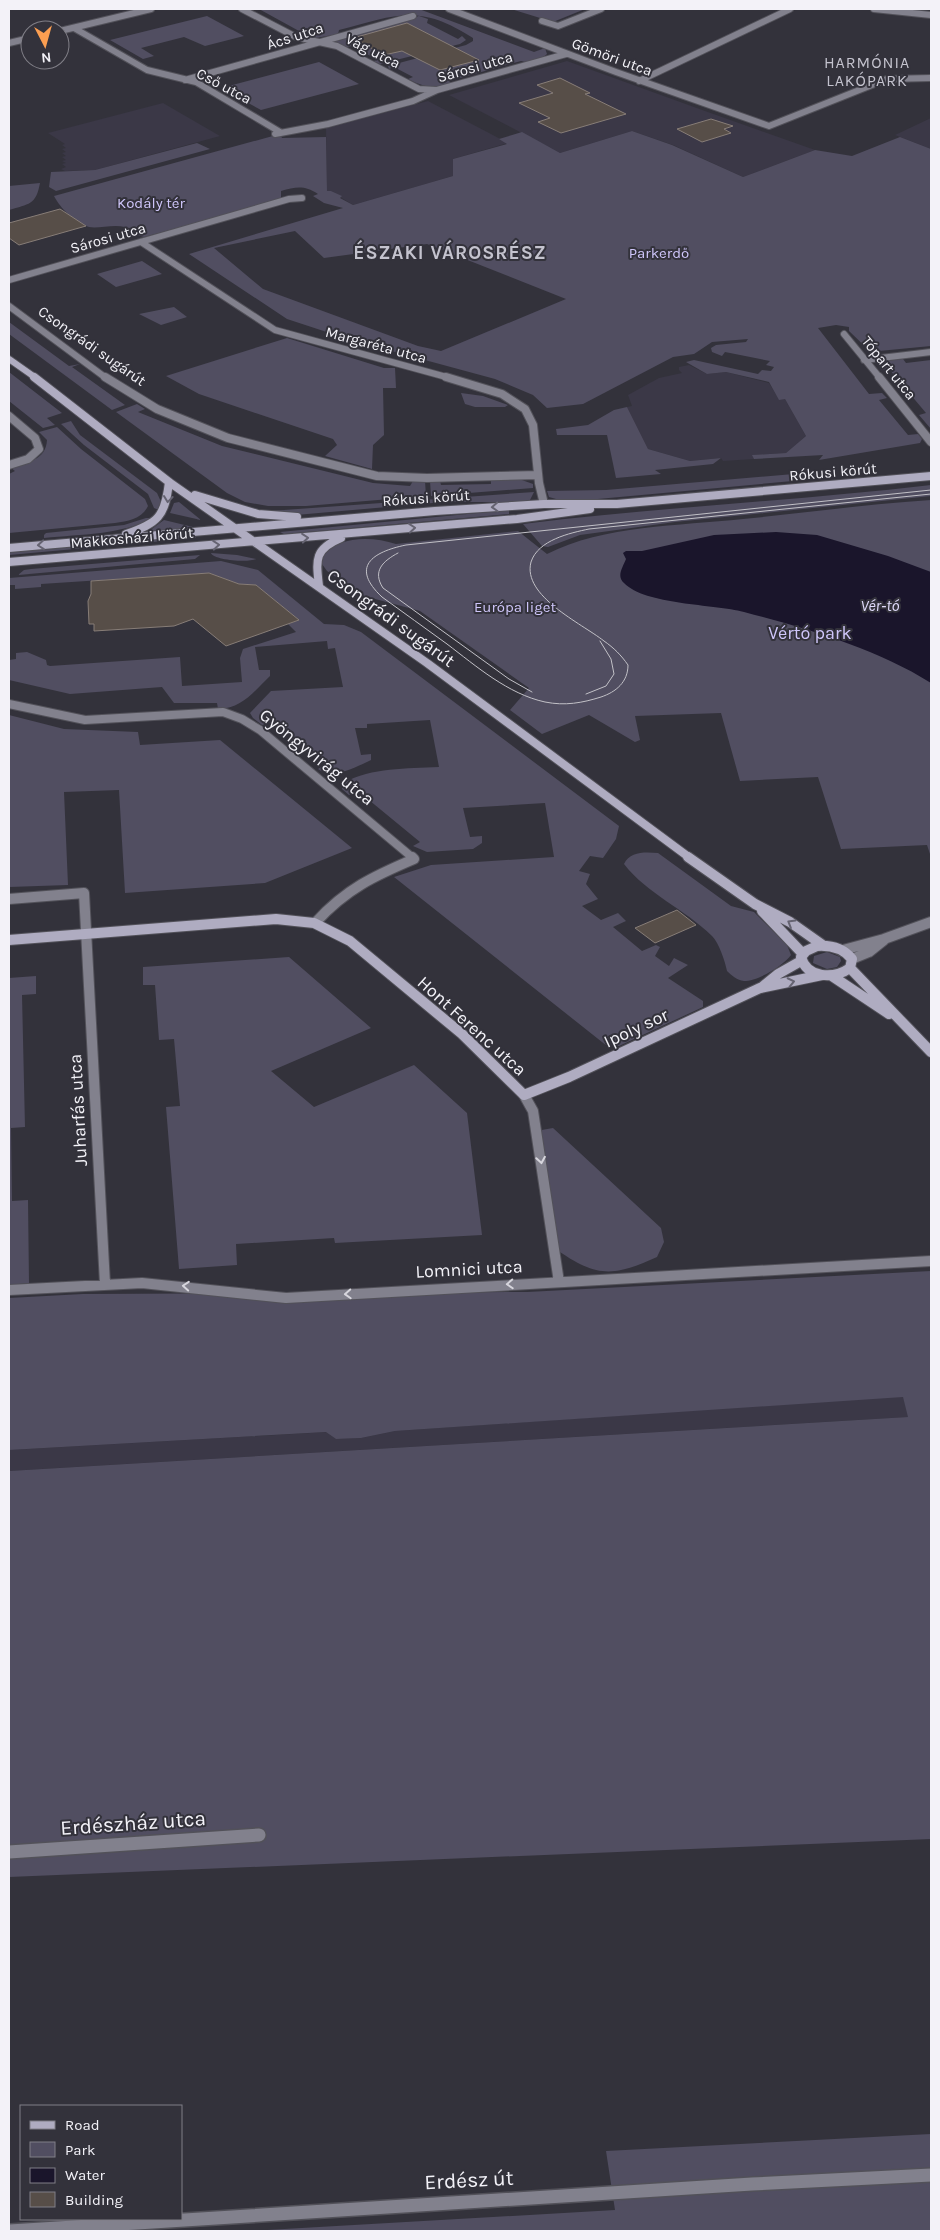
<svg xmlns="http://www.w3.org/2000/svg" width="940" height="2240" font-family="Karla,sans-serif">
<rect width="100%" height="100%" fill="#33323b"/>
<path fill="#3b3847" d="M567,61L705,111L815,150L743,177L673,145L632,131L560,153L449,95Z
M428,101L508,143L453,159V176L353,205L340,197L341,196L331,191H327L326,128Z
M163,103L220,136L95,170L65,171L61,169L66,167L62,164L66,163L62,161L66,160L62,157L66,156L62,153L66,152L62,149L66,148L62,145L65,144L48,133Z
M931,118V149L895,135Z
M689,365L707,374L726,372L769,383L779,399H785L806,436L786,453L753,455L754,459L723,461L721,458L690,461L648,449L627,407L632,406L628,395L659,378L682,373L679,370V367Z
M903,1396L909,1417L9,1471V1450L327,1432L336,1439L361,1438L395,1431Z"/>
<path fill="#514e61" fill-rule="evenodd" d="M259,9H419L534,52L545,48L547,54C540,60 530,64 521,61L449,81L453,84C437,90 423,87 408,79L413,77L394,67L389,69L388,66L466,45L473,41V38C419,3 396,15 339,30L338,34L316,38L293,33L299,31Z
M511,9H585L553,22Z
M207,16L244,36L205,46L184,37L141,48L154,56L143,59L110,40Z
M419,16L428,19L427,23L458,39L462,36L466,40L460,44L380,64L373,61L378,60L352,46L347,47L331,42L341,40L343,37Z
M319,62L359,84L261,110L221,88Z
M632,131L672,145L743,177L815,150L852,156L900,137L931,149V346L879,351L882,356H875L849,331V327L836,325L818,328L869,394L882,393L887,398L879,400L908,435L918,434L922,439L920,443L819,460L823,455L754,459L752,455L786,453L806,436L785,399L779,400L769,382L726,372L707,374L686,362L694,360L758,374L762,370L771,371L774,367L766,365L770,361L725,352L722,356L712,352L711,348L716,345L746,342L748,339L712,342L694,354L673,357L583,404L547,408L533,395L495,379L351,340L287,319L189,254L343,208L324,203L313,196L318,194C304,185 296,187 281,191V200L144,237L127,232L125,227C113,224 98,229 89,227C75,223 60,208 54,196L280,134L282,138L326,137L327,191H331L342,196L340,198L353,205L453,176V159L507,144L499,139L522,132L560,153ZM295,231L324,258L427,244L566,299L441,351L418,346L263,289L214,248Z
M197,143L210,149L56,191L49,187L51,172L95,170Z
M40,183C36,205 29,204 9,210V186Z
M142,261L162,274L116,287L97,274Z
M174,307L187,317L161,325L139,314Z
M9,322L69,366L80,364L72,367L125,405L112,410L9,334Z
M287,338L384,368H395L396,388H383L384,435L373,445L372,469L325,456L337,445L333,439L199,394L166,376Z
M903,359L906,363L931,360V429L919,415L926,413L889,369L882,370L878,365L882,361Z
M9,372L62,413L47,418L55,425L43,428L9,401Z
M461,393L483,396L508,405L505,407H475L465,404Z
M137,404L145,409L138,412L222,446L373,483L410,486L413,481H425L426,496L306,506H268L245,502L227,493L116,412Z
M627,407L648,449L690,461L721,458L713,464L655,470L661,474L616,478L607,435H557L556,429L588,425L614,410Z
M71,421L80,435L157,493L162,504L161,511L154,508L148,494L84,445L61,424Z
M57,427L81,449L145,499L148,506C142,519 128,521 115,523L9,533V474L15,471L11,468C28,462 46,460 47,440L39,432Z
M828,471L834,476L804,480L598,499L563,501L549,497L547,491L606,490Z
M491,479H519L533,484V488L431,496L430,481H440L441,485L491,484Z
M931,485V496L675,522L580,535L548,547L542,546L523,524C659,507 795,501 931,485Z
M534,492L530,500L519,502H444L296,515L270,511Z
M931,500V857L927,845L841,849L818,777L740,781L721,713L635,716L640,740L635,742L589,715L542,734L510,710L529,688L420,611L364,596L327,571L322,564L321,557C338,536 371,536 396,544L518,531L547,554C604,525 679,526 743,519C806,513 868,504 931,500Z
M179,502L201,520L170,513L174,503Z
M509,510V514L284,534L280,532Z
M146,518H154C120,535 82,534 44,538V535L46,533L124,525Z
M164,520L193,527V528L149,531Z
M195,536L196,538L9,555V552Z
M211,553L237,555L256,559C248,563 213,560 211,553Z
M200,555L195,559L18,575L24,570L31,569Z
M221,561L258,570L324,624L344,625L361,632L619,826L616,839L603,858L590,856L579,871L590,874L586,884L598,899L582,906L601,920L618,913L626,921L613,927L642,951L656,945L660,947L655,956L669,966L674,958L688,965L668,978L703,1001V1007L619,1046H607L394,877L431,865L554,857L545,803L463,808L470,837L482,836V843L473,849L427,852L413,846L420,842L358,791L349,795L342,789L343,783C373,767 406,769 439,767L430,720L367,724V728H355L361,755L371,754V760C356,767 333,780 318,769L326,764L274,721L262,725L253,718L250,713L271,691L343,687L335,648L328,649L327,641L255,647L259,670H270V676C253,692 243,708 218,709L217,703H174L162,687L70,694L9,680V660L16,659V653L27,652L46,660L47,665L50,666L180,657L182,686L242,682L240,658L243,649L296,632L288,624L299,620L256,585L239,584L209,573L41,584V587L15,589V585H9V578Z
M9,715L64,729L138,732L140,745L220,740L352,848L265,883L125,893L119,790L64,792L68,885L9,887Z
M658,853L731,906L754,912L787,945L791,955C783,966 758,981 744,981C737,980 732,976 727,971C725,961 719,943 712,936C685,909 647,894 624,864C630,851 645,852 658,853Z
M827,952L840,957L841,961L837,967L827,969L813,963L814,956Z
M289,957L371,1028L271,1071L314,1107L414,1065L467,1113L482,1235L335,1243L334,1238L236,1244L237,1265L179,1269L166,1107L180,1106L174,1039L159,1040L155,985H143V967Z
M36,976V994L22,995L25,1127L11,1128L12,1201L28,1200L29,1283L9,1285V978Z
M553,1128L661,1228L664,1242L657,1257C611,1278 596,1277 554,1248L536,1131Z
M931,1271V1839L9,1877V1471L908,1417L903,1397L395,1431L361,1438L336,1439L326,1432L9,1450V1298L83,1294L527,1292Z
M931,2134V2231H250L615,2210L606,2151Z"/>
<path fill="#1a152b" d="M776,532L817,535L888,556L931,572V683C875,648 808,629 744,612C714,604 645,605 624,583C616,576 623,567 626,559L623,553L626,551H642L714,535Z"/>
<path fill="#574e48" stroke="#877d77" d="M407,23L479,60L440,70L402,51L384,55L353,38Z
M560,78L590,93L585,94L626,114L561,133L538,122L550,118L519,103L553,93L537,85Z
M711,119L733,126L724,129L731,133L702,142L677,129Z
M60,209L86,226L19,245L9,238V223Z
M209,573L239,584L256,585L299,620L226,646L193,619L174,626L94,631V624H89L88,601L91,594V581Z
M677,910L696,925L655,943L635,928Z"/>
<g fill="none" stroke-linecap="round" stroke-linejoin="round">
<defs>
<path id="street-far3" d="M242,9L296,37L337,46L419,89L436,90
M449,9L616,72L769,126L887,79L931,78
M874,9L931,15
M542,21L558,26L601,9
M74,28L147,70L196,82L280,132
M60,31L151,9
M9,43L30,38
M185,80L413,16
M639,81L790,9
M275,134L328,124L413,101L437,90L566,54
M141,242L275,330L450,378
M9,280L289,199L302,198
M9,306L106,378
M844,334L880,378
M864,360L931,352"/>
<path id="street-far2" d="M105,377L157,409L228,438L377,476L427,478L538,475
M446,377L502,394L525,409L533,425L539,483L544,504
M879,377L931,442
M9,416L35,438L39,449L28,459L9,465
M9,704L85,720L223,712L242,719L260,730L413,858"/>
<path id="street-far1" d="M9,899L84,893L105,1284
M316,922C346,889 374,876 414,859L412,857
M843,950L884,939L931,922
M852,959L869,952L884,940
M524,1095L533,1111L559,1282
M9,1290L142,1283L286,1298L931,1261"/>
<path id="street" d="M9,1852L259,1835
M10,2231L752,2184L931,2175"/>
<path id="secondary-far2" d="M9,359L36,378"/>
<path id="secondary-far1" d="M34,377L169,482L427,663L690,858
M195,495L258,514L297,517
M126,534C158,523 165,517 169,482
M9,548L435,511L544,504H617L931,476
M9,562L517,519L590,509
M319,586C316,560 314,549 341,538"/>
<path id="secondary" d="M688,857L755,904L790,922L824,946
M762,911L803,954
M9,940L276,919L314,923L350,941L462,1034L524,1095L569,1077L760,988L822,975
M817,946C831,945 843,948 852,959L850,968C834,979 807,979 801,957L806,951Z
M850,968L931,1052
M832,976L889,1014
M761,988L778,974L801,961"/>
</defs>
<use href="#street-far3" stroke="#525159" stroke-width="8"/>
<use href="#street-far2" stroke="#525159" stroke-width="10"/>
<use href="#street-far1" stroke="#525159" stroke-width="12"/>
<use href="#street" stroke="#525159" stroke-width="16"/>
<use href="#secondary-far2" stroke="#525159" stroke-width="8"/>
<use href="#secondary-far1" stroke="#525159" stroke-width="10"/>
<use href="#secondary" stroke="#525159" stroke-width="12"/>
<use href="#street-far3" stroke="#82818d" stroke-width="6"/>
<use href="#street-far2" stroke="#82818d" stroke-width="8"/>
<use href="#street-far1" stroke="#82818d" stroke-width="10"/>
<use href="#street" stroke="#82818d" stroke-width="13"/>
<use href="#secondary-far2" stroke="#afacc1" stroke-width="6"/>
<use href="#secondary-far1" stroke="#afacc1" stroke-width="8"/>
<use href="#secondary" stroke="#afacc1" stroke-width="10"/>
<path stroke="#c2c1c7" stroke-width="1" d="M931,490L406,545C372,552 350,567 382,597C404,613 425,628 447,644C476,666 508,694 545,702C565,706 582,703 601,697C616,692 628,682 628,665C621,655 614,648 604,641C581,623 522,596 531,562C538,540 570,533 589,529L931,494
M398,553C383,561 372,571 383,588L509,679L532,692
M586,694L606,686L614,674L611,659L600,641"/>
</g>
<defs><path id="oneway-chevron" d="M-2-3.5L2.5 0L-2 3.5" fill="none" stroke-width="1.6" stroke-linecap="round" stroke-linejoin="round" transform="scale(1.25)"/></defs>
<g stroke="#656371">
<use href="#oneway-chevron" transform="translate(168 499) rotate(97)"/>
<use href="#oneway-chevron" transform="translate(495 507) rotate(177)"/>
<use href="#oneway-chevron" transform="translate(412 528) rotate(-5)"/>
<use href="#oneway-chevron" transform="translate(305 538) rotate(-5)"/>
<use href="#oneway-chevron" transform="translate(41 545) rotate(175)"/>
<use href="#oneway-chevron" transform="translate(216 545) rotate(-5)"/>
<use href="#oneway-chevron" transform="translate(791 923) rotate(-149)"/>
<use href="#oneway-chevron" transform="translate(791 982) rotate(-12)"/>
</g>
<g stroke="#d7d6dd">
<use href="#oneway-chevron" transform="translate(541 1160) rotate(81)"/>
<use href="#oneway-chevron" transform="translate(510 1284) rotate(177)"/>
<use href="#oneway-chevron" transform="translate(186 1286) rotate(-176)"/>
<use href="#oneway-chevron" transform="translate(348 1294) rotate(177)"/>
</g>
<g text-anchor="middle" dominant-baseline="central" stroke-width="4" stroke-linejoin="round" paint-order="stroke">
<g font-size="15" fill="#f3f2f8" stroke="#33323b">
<text transform="translate(295 36) rotate(-18)">Ács utca</text>
<text transform="translate(373 51) rotate(27)">Vág utca</text>
<text transform="translate(612 57) rotate(20)">Gömöri utca</text>
<text transform="translate(475 67) rotate(-16)">Sárosi utca</text>
<text transform="translate(224 86) rotate(28)">Cső utca</text>
<text transform="translate(108 238) rotate(-16)">Sárosi utca</text>
<text transform="translate(376 345) rotate(15)">Margaréta utca</text>
<text transform="translate(92 346) rotate(35)">Csongrádi sugárút</text>
<text transform="translate(889 368) rotate(51)">Tópart utca</text>
<text transform="translate(833 472) rotate(-5)">Rókusi körút</text>
<text transform="translate(426 498) rotate(-4)">Rókusi körút</text>
<text transform="translate(132 538) rotate(-5)">Makkosházi körút</text>
</g>
<g font-size="15" fill="#cfc6fa" stroke="#33323b">
<text x="151" y="203">Kodály tér</text>
<text x="659" y="253">Parkerdő</text>
<text x="515" y="607">Európa liget</text>
</g>
<g font-size="16" letter-spacing="1" fill="#c4c3ce" stroke="#33323b">
<text x="867" y="62">HARMÓNIA<tspan x="867" dy="18">LAKÓPARK</tspan></text>
</g>
<g font-size="16" font-style="italic" fill="#e1dcfc" stroke="#33323b">
<text x="880" y="605">Vér-tó</text>
</g>
<g font-size="18" fill="#f3f2f8" stroke="#33323b">
<text transform="translate(391 618) rotate(36)">Csongrádi sugárút</text>
<text transform="translate(317 757) rotate(39)">Gyöngyvirág utca</text>
<text transform="translate(472 1026) rotate(42)">Hont Ferenc utca</text>
<text transform="translate(636 1028) rotate(-25)">Ipoly sor</text>
<text transform="translate(78 1110) rotate(-93)">Juharfás utca</text>
<text transform="translate(469 1269) rotate(-3)">Lomnici utca</text>
</g>
<g font-size="18" fill="#cfc6fa" stroke="#33323b">
<text x="810" y="633">Vértó park</text>
</g>
<g font-size="19" font-weight="bold" letter-spacing="1" fill="#c4c3ce" stroke="#33323b">
<text x="450" y="253">ÉSZAKI VÁROSRÉSZ</text>
</g>
<g font-size="21" fill="#f3f2f8" stroke="#33323b">
<text transform="translate(133 1823) rotate(-4)">Erdészház utca</text>
<text transform="translate(469 2180) rotate(-3)">Erdész út</text>
</g>
</g>
<rect width="940" height="2240" fill="none" stroke="#f3f2f8" stroke-width="20"/>
<rect x="20" y="2105" width="162" height="115" fill="#33323b" stroke="#807f87"/>
<rect x="30" y="2121" width="25" height="8" fill="#afacc1" stroke="#807f87"/>
<text x="65" y="2130" font-size="15" fill="#f3f2f8">Road</text>
<rect x="30" y="2142" width="25" height="15" fill="#514e61" stroke="#807f87"/>
<text x="65" y="2155" font-size="15" fill="#f3f2f8">Park</text>
<rect x="30" y="2168" width="25" height="15" fill="#1a152b" stroke="#807f87"/>
<text x="65" y="2180" font-size="15" fill="#f3f2f8">Water</text>
<rect x="30" y="2192" width="25" height="15" fill="#574e48" stroke="#807f87"/>
<text x="65" y="2205" font-size="15" fill="#f3f2f8">Building</text>
<g transform="translate(45 45) rotate(174)"><circle r="24" fill="#33323b" stroke="#807f87"/>
<path d="M0-4L9 19L0 12L-9 19Z" fill="#fb9e51"/>
<text y="-8" font-size="14" font-weight="bold" text-anchor="middle" fill="#f3f2f8">N</text>
</g>
</svg>
